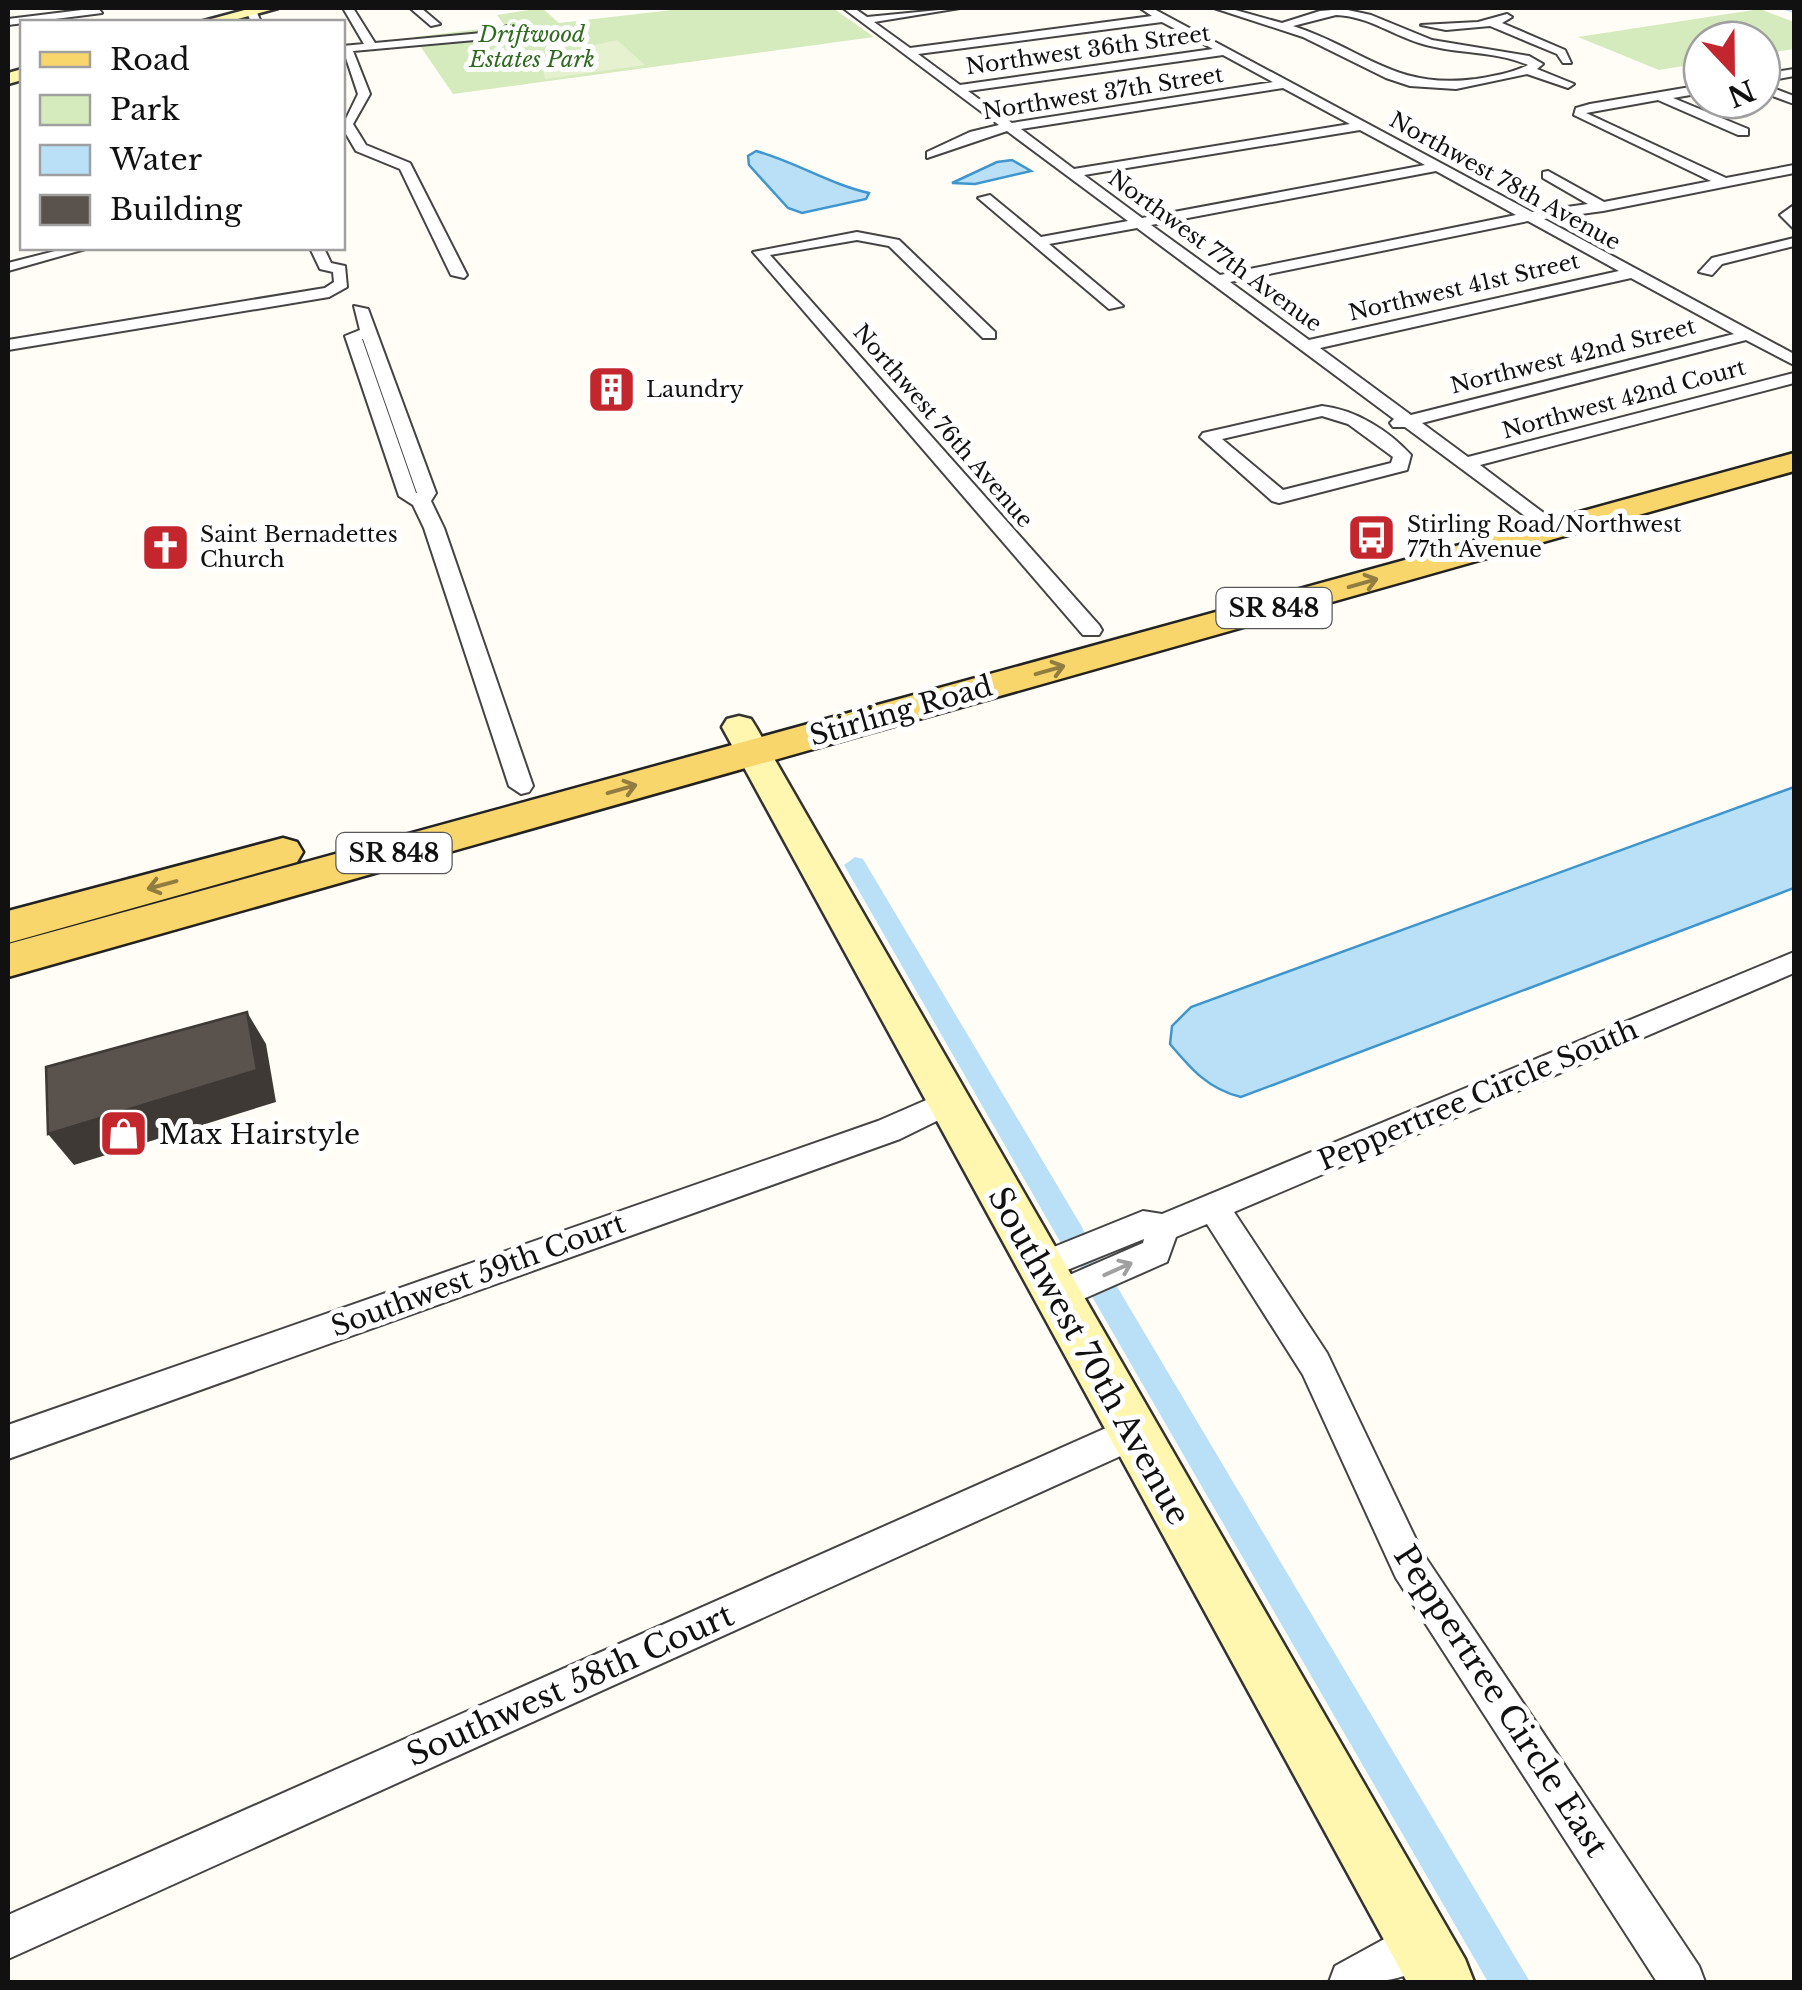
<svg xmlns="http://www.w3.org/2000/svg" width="1802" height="1990" font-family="'Libre Baskerville',serif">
<rect width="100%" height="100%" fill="#fffdf5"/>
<path fill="#d5ebbd" d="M542,8L559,23L689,8H833L874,37L453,94L414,37L505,26L497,15Z
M1760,9L1794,22V49L1762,54V40H1702V63L1659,70L1578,37Z"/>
<path fill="#e6f2cf" d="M617,40L645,65L545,79L543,70L550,61L565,52Z"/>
<path fill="#b9e0f7" stroke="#3f96cf" stroke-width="2.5" d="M756,151C796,162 829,184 869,193L866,199L802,213L788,208L749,165L748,156Z
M1012,160L1031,171L975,184L952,183L997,162Z
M1794,787V888L1241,1097C1208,1089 1191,1069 1170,1044L1172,1026L1191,1007Z"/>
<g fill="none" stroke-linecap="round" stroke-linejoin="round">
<path fill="#b9e0f7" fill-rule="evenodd" d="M1782,8H1794V13L1784,10Z
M855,857L863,859L1082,1227L1086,1236L1082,1245L1072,1249L1062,1245L844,865Z
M1093,1259L1103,1263L1530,1982H1488L1083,1281L1078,1272L1083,1263Z"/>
<defs>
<path id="street" d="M98,8L102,13L8,25V19Z
M245,8H255L261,22H251Z
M343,8H353L375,43L482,33L508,26L527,32L525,37L495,43L486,39L353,51L370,94L353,124L366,145L410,163L467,275L464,278L451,275L400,169L356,151L342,127L358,94L342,46L364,44Z
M410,8H421L440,24L431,26Z
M843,8H854L867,17L960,8L874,22L910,48L1152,16L1140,8H1152L1532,212L1588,204L1543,178V172L1548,171L1604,202L1711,181L1574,115L1576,108L1590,104L1702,85V93L1673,98L1748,129V135H1738L1658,100L1586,113L1726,178L1794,165V173L1603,211L1544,219L1794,354V365L1746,340L1422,423L1468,457L1794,373V383L1480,465L1565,529L1555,535L1548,533L1405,427H1393L1390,423L1394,419L1137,228L1049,244L1123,306L1109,309L978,198L990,195L1041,237L1128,221L1007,131L927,158V152L970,132L999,125ZM1162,22L1213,49L960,85L918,54ZM1223,55L1273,82L1012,123L968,91ZM1283,88L1350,124L1074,169L1021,129ZM1360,130L1425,165L1142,218L1084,175ZM1436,171L1516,215L1220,275L1151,225ZM1528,221L1619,271L1309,340L1230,282ZM1631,278L1734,334L1411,415L1320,348Z
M1214,8H1228L1282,23L1320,11L1343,9L1371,15L1432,40L1529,56L1543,64L1537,69L1574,84L1568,88L1527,74L1456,89L1410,86L1386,78L1303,37ZM1336,15C1369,16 1395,37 1426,45C1460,54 1496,51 1528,65C1512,73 1494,76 1476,79C1394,90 1364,49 1293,26Z
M1507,14L1512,17L1502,23L1565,50L1571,63H1563L1557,54L1490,26L1446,30L1421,25L1478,22Z
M1794,69V76L1762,82V74Z
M1762,84L1794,96V104L1762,92Z
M1794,205V229L1780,215Z
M857,232L899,240L995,332V338H983L889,246L857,240L770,255L1099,625L1102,630L1099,635H1083L753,252Z
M1794,238V246L1722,264L1712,275L1699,272L1712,258Z
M67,248H89L8,271V263Z
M310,248H324L331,263L345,266L347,287L329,297L8,350V340L325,288L334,282L333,272L320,269Z
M354,306L368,309L436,493L431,501L444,528L533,786L529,792L521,794L509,786L424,528L413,505L399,496L345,336L360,330ZM362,339H363L417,493H416Z
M1322,406C1356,410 1388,430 1411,455L1407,470L1279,503L1272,501L1200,437L1203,433ZM1322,416L1348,424L1393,457L1391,463L1283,490L1222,439Z
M1794,952V973L1234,1212L1327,1353L1422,1552L1699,1966L1705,1982H1657L1396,1578L1303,1375L1207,1224L1176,1237L1167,1262L1056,1311L1044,1306L1040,1296L1044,1286L1143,1243L1144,1239L1040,1281L1029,1277L1024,1267L1029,1257L1143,1211L1162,1214Z
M947,1091L957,1095L962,1103L957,1111L900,1139L8,1459V1425L878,1121Z
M1133,1416L1145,1421L1150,1433L1145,1445L8,1959V1915Z
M1419,1920L1434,1927L1441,1942C1422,1987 1370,1982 1329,1982L1335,1966Z"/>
<path id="secondary" d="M252,8H278L227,22H200Z
M22,69V80L8,84V73Z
M739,716L751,719L756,727L1465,1959L1474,1982H1407L722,727L727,719Z"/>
<path id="primary" d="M1794,453V471L8,977V944Z
M283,838L297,842L303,852L297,862L8,943V911Z"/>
</defs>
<use href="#street" stroke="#444" stroke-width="4"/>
<use href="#secondary" stroke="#333" stroke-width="5"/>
<use href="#primary" stroke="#222" stroke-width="5"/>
<use href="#street" fill="#fff" fill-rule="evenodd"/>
<use href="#secondary" fill="#fff6b0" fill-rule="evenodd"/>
<use href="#primary" fill="#f9d66b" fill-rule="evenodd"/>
</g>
<path fill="#3f3936" d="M247,1012L266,1044L276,1102L74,1165L48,1134Z"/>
<path fill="#5a524d" stroke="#3f3936" stroke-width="2.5" d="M247,1012L257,1070L48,1134L46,1067Z"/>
<defs><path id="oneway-shaft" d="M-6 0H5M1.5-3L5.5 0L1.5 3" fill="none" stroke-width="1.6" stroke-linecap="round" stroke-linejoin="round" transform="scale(2.5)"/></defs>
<g stroke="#917d42">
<use href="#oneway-shaft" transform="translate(1363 583) rotate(-16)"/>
<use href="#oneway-shaft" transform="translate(1050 670) rotate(-16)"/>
<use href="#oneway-shaft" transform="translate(622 789) rotate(-16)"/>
<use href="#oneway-shaft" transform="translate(162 885) rotate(165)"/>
</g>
<use stroke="#a0a0a0" href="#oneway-shaft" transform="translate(1118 1269) rotate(-24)"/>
<defs>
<symbol id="building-square" viewBox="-11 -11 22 22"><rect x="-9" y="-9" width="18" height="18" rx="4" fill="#c4262e" stroke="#fff"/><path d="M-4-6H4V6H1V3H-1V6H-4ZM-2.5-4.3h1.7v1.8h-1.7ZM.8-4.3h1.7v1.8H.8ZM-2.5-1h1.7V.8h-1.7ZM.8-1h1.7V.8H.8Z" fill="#fff"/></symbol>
<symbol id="bus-square" viewBox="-11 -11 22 22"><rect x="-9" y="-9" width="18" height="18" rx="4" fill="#c4262e" stroke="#fff"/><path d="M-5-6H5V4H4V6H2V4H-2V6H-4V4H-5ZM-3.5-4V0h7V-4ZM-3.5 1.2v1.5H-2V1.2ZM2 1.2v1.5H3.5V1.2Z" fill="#fff"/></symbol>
<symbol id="church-square" viewBox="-11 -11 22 22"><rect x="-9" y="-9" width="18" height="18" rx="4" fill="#c4262e" stroke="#fff"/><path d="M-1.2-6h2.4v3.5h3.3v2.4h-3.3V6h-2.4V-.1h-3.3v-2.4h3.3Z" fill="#fff"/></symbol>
<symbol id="shop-square" viewBox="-11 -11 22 22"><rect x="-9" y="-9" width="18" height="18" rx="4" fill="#c4262e" stroke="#fff"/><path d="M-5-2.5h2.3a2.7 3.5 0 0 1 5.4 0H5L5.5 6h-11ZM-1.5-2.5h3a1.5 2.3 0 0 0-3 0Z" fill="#fff"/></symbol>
</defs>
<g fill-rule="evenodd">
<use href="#building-square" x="584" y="362" width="55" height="55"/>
<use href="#bus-square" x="1344" y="510" width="55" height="55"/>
<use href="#church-square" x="138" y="520" width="55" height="55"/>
<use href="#shop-square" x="96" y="1106" width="55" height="55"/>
</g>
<g text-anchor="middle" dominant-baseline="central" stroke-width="10" stroke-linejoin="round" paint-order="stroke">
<g font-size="22" font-style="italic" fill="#2f6b1f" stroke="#fff">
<text x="532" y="34">Driftwood<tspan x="532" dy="25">Estates Park</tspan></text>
</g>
<g font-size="22" fill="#111" stroke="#fff">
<text transform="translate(1088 50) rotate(-8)">Northwest 36th Street</text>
<text transform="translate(1103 93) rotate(-9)">Northwest 37th Street</text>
<text transform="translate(1505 181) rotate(29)">Northwest 78th Avenue</text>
<text transform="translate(1215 251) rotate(36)">Northwest 77th Avenue</text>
<text transform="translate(1464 287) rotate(-13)">Northwest 41st Street</text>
<text transform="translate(1573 356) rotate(-14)">Northwest 42nd Street</text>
<text transform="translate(1624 399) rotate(-15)">Northwest 42nd Court</text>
<text transform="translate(943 426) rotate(49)">Northwest 76th Avenue</text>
</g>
<g font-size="22" fill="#111" stroke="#fff" text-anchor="start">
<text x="646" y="389">Laundry</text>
<text x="1407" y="524">Stirling Road/Northwest<tspan x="1407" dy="25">77th Avenue</tspan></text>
<text x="200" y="534">Saint Bernadettes<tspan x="200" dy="25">Church</tspan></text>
</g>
<g fill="#fff" stroke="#585858" stroke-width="2.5">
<rect x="1216.5" y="588" width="115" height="40" rx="8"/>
<rect x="336.5" y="833" width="115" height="40" rx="8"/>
</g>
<g font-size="25" font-weight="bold" fill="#111">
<text x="1274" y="608">SR 848</text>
<text x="394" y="853">SR 848</text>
</g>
<g font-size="28" fill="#111" stroke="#fff">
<text transform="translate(901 711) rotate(-16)">Stirling Road</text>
<text transform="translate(1478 1095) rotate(-23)">Peppertree Circle South</text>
<text transform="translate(478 1275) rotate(-20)">Southwest 59th Court</text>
</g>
<g font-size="28" fill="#111" stroke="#fff" text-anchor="start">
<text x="159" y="1134">Max Hairstyle</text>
</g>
<g font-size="32" fill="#111" stroke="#fff">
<text transform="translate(1089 1356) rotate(61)">Southwest 70th Avenue</text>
<text transform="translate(570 1685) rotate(-24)">Southwest 58th Court</text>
<text transform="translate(1501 1701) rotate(57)">Peppertree Circle East</text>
</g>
</g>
<rect width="1802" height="1990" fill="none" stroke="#111111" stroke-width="20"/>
<rect x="20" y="20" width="325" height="230" fill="#ffffff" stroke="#a0a0a0" stroke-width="2.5"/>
<rect x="40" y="52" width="50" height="15" fill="#f9d66b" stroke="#a0a0a0" stroke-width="2.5"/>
<text x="110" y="70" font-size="30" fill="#111111">Road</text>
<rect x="40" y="95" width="50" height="30" fill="#d5ebbd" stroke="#a0a0a0" stroke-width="2.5"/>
<text x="110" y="120" font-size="30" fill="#111111">Park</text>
<rect x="40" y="145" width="50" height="30" fill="#b9e0f7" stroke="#a0a0a0" stroke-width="2.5"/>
<text x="110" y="170" font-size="30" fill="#111111">Water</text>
<rect x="40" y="195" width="50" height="30" fill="#5a524d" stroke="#a0a0a0" stroke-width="2.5"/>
<text x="110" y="220" font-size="30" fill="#111111">Building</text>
<g transform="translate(1732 70) rotate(158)"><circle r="48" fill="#ffffff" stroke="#a0a0a0" stroke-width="2.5"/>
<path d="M0-8L18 38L0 25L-18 38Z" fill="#c4262e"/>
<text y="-15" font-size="28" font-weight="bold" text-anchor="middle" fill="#111111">N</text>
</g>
</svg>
